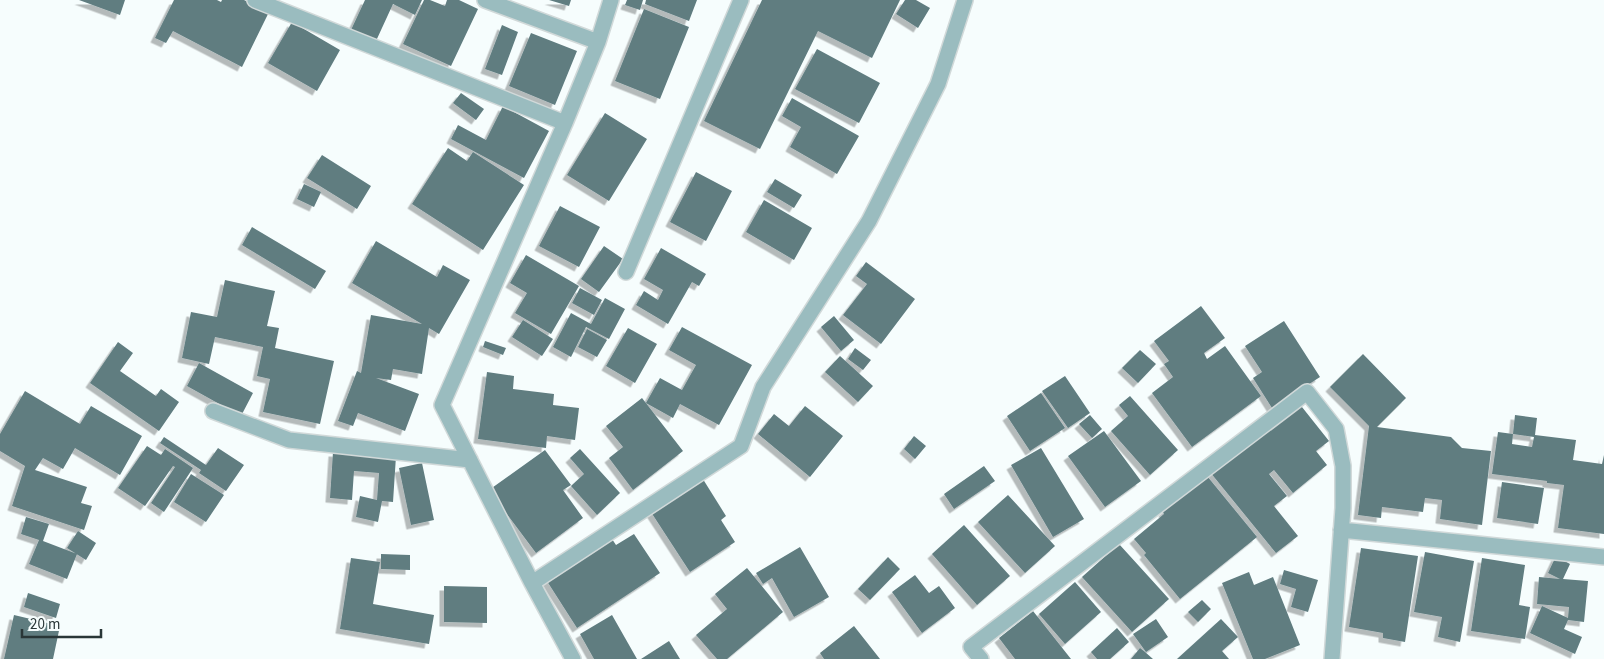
<svg xmlns="http://www.w3.org/2000/svg" width="1604" height="659" font-family="'Source Sans 3',sans-serif">
<defs>
<filter id="shadow"><feDropShadow dx="-4.5" dy="4.5" stdDeviation="0" flood-color="#0004"/></filter>
</defs>
<rect width="100%" height="100%" fill="#f6fdfd"/>
<path fill="#607d80" fill-rule="evenodd" filter="url(#shadow)" d="M79,0H125L120,15Z
M174,0H217L221,2L222,0H244L269,12L242,67L173,31L166,43L155,38Z
M365,0H422L415,15L393,4L376,41L351,30Z
M424,0H430L445,6L447,0H459L478,9L451,66L403,44Z
M549,0H571L569,6Z
M627,0H643L640,10L625,5Z
M646,0H697L689,21L645,4Z
M762,0H900L872,58L818,31L760,149L704,121Z
M905,0H916L930,8L918,28L896,14Z
M644,9L689,27L660,99L615,81Z
M292,22L340,50L317,91L268,63Z
M502,25L518,32L502,75L485,69Z
M531,33L577,51L555,105L509,86Z
M817,49L880,83L859,123L795,89Z
M461,93L484,109L476,120L453,103Z
M792,98L859,136L837,174L790,147L801,127L782,116Z
M503,106L549,131L524,178L451,139L458,125L486,140Z
M605,113L647,139L609,201L567,175Z
M448,148L467,161L473,152L524,185L483,250L412,204Z
M322,155L371,186L357,209L307,178Z
M696,172L732,191L706,241L670,222Z
M775,179L802,195L794,208L767,192Z
M304,184L321,192L314,207L297,199Z
M764,200L812,228L794,260L746,232Z
M560,206L600,227L579,267L539,246Z
M252,227L326,271L315,289L242,245Z
M376,241L437,277L443,265L470,280L439,334L429,328L422,374L393,369L391,380L376,378L419,394L405,431L358,413L353,426L338,421L357,371L361,373L371,315L422,324L352,283Z
M604,246L623,259L599,292L581,279Z
M661,248L706,274L699,286L692,282L668,324L636,305L644,291L658,300L663,290L644,279Z
M526,255L579,286L551,334L515,313L527,293L510,283Z
M866,262L915,299L881,344L843,315L867,284L856,276Z
M225,280L275,291L267,326L279,328L275,348L334,361L320,424L263,412L270,379L257,376L263,347L215,337L209,364L182,358L191,312L217,317Z
M580,288L602,300L594,315L572,303Z
M605,298L625,309L609,339L586,327L571,357L553,347L571,313L591,324Z
M1201,306L1225,338L1204,353L1207,359L1225,346L1261,396L1192,447L1152,393L1173,377L1164,364L1169,361L1154,341Z
M834,316L854,340L841,351L821,327Z
M523,320L553,339L542,356L512,337Z
M1284,321L1320,377L1272,408L1253,378L1262,372L1245,346Z
M682,327L752,365L719,425L680,404L673,418L646,403L660,378L682,390L696,365L669,350Z
M628,328L657,344L635,383L606,366Z
M587,329L607,340L597,357L578,347Z
M485,341L506,348L503,355L483,347Z
M118,342L133,353L120,371L156,396L161,389L179,402L159,431L90,383Z
M855,348L871,360L863,370L848,359Z
M1140,350L1156,364L1138,383L1122,368Z
M1363,354L1406,398L1377,427L1451,437L1462,448L1491,451L1482,525L1440,519L1442,500L1425,498L1423,512L1382,507L1381,518L1358,515L1369,426L1330,387Z
M840,356L873,386L858,402L825,372Z
M199,363L253,393L241,416L187,386Z
M487,372L514,376L513,389L554,394L553,405L579,408L575,440L547,436L546,448L478,439Z
M1065,376L1090,413L1068,428L1042,391Z
M25,391L80,424L91,406L142,436L120,475L75,448L63,469L43,458L35,470L87,487L81,503L92,506L84,530L12,506L25,466L0,451V434Z
M1041,393L1065,428L1030,451L1007,416Z
M1130,396L1178,450L1150,475L1111,431L1128,416L1119,405Z
M642,398L683,451L633,490L609,458L623,447L606,426Z
M1298,402L1329,441L1316,451L1327,465L1293,493L1274,470L1269,474L1287,496L1274,506L1298,536L1276,553L1210,472Z
M805,406L843,436L810,477L758,434L774,414L789,426Z
M1090,415L1102,429L1092,438L1079,424Z
M1515,415L1537,418L1535,435L1576,440L1573,460L1602,464L1604,455V534L1558,528L1564,485L1547,483V481L1492,474L1498,432L1513,434ZM1513,434L1534,437L1532,447L1512,444Z
M1104,431L1141,481L1105,507L1068,456Z
M914,436L926,446L915,459L904,449Z
M164,437L206,465L218,448L244,465L226,491L199,473L201,470L160,443Z
M147,446L161,455L165,449L193,468L164,512L151,503L175,467L173,466L145,506L118,488Z
M1041,448L1084,519L1053,537L1011,465Z
M580,449L620,493L597,515L571,486L584,474L570,458Z
M545,450L571,485L563,490L583,518L536,553L489,490Z
M333,452L396,456L393,502L382,501L378,522L356,517L360,496L377,500L379,473L354,471L352,500L330,498Z
M422,463L434,520L411,525L399,468Z
M984,466L995,481L954,509L944,494Z
M191,474L224,495L206,522L174,502Z
M701,476L726,516L721,520L735,542L690,572L649,509Z
M1207,476L1257,537L1180,599L1144,555L1146,553L1134,539L1164,514L1163,512Z
M1502,482L1544,488L1538,524L1497,518Z
M1008,495L1055,546L1025,573L978,522Z
M26,517L49,524L43,541L77,554L67,579L29,564L39,540L21,534Z
M964,525L1010,576L977,605L932,554Z
M78,531L96,543L86,560L67,548Z
M634,534L660,573L577,628L545,578L610,536L616,545Z
M1119,544L1169,599L1132,632L1082,577Z
M800,547L829,597L794,617L772,578L763,584L756,573Z
M1361,548L1418,556L1405,642L1383,638V633L1349,627Z
M1425,552L1474,561L1460,642L1438,637L1442,617L1414,612Z
M381,554L410,555V570L381,569Z
M1556,556L1570,564L1563,579L1588,581L1584,622L1568,620L1564,629L1582,637L1575,654L1530,633L1542,606L1568,618L1569,607L1537,604L1539,577L1560,579L1548,573Z
M888,557L900,569L870,600L858,589Z
M351,558L380,562L373,604L434,615L429,644L340,629Z
M1482,558L1525,565L1519,605L1530,607L1525,639L1471,631Z
M747,568L783,612L727,659H717L696,635L727,609L715,594Z
M1284,570L1318,580L1308,612L1291,607L1296,589L1280,584Z
M1249,572L1254,585L1273,577L1300,645L1265,659H1253L1222,583Z
M915,575L929,593L939,586L955,608L922,633L892,592Z
M1075,582L1101,612L1065,644L1039,614Z
M444,586L487,587V623L444,622Z
M28,593L60,604L56,618L24,607Z
M1202,600L1211,609L1198,622L1188,612Z
M1033,611L1071,659H1015L999,638Z
M14,615L60,626L53,659H4Z
M612,615L637,659H594L580,634Z
M1156,619L1168,637L1146,652L1133,634Z
M1221,619L1238,637L1222,651L1229,659H1177Z
M854,626L880,659H824L820,653Z
M1117,628L1129,642L1110,659H1097L1091,652Z
M669,641L680,659H641Z
M1140,648L1145,652L1153,659H1131Z"/>
<g fill="none" stroke-linecap="round" stroke-linejoin="round">
<defs>
<path id="minor" d="M255,0L565,123
M485,0L598,42
M626,272L741,0
M213,411L289,440L470,460
M1341,530L1604,557
M532,583L741,446L763,387L869,221L938,84L965,0
M573,659L532,583L442,405L565,123L598,42L611,0
M981,659L971,647L1307,392L1336,429L1343,466V508L1332,659"/>
</defs>
<use href="#minor" stroke="#d1d9d9" stroke-width="18"/>
<use href="#minor" stroke="#9abcbf" stroke-width="15"/>
</g>
<path d="M22 629v8h79v-8" fill="none" stroke="#293637" stroke-width="2.5"/>
<text x="30" y="629" font-size="15" fill="#293637" stroke="#f6fdfd" stroke-width="4" paint-order="stroke">20 m</text>
</svg>
